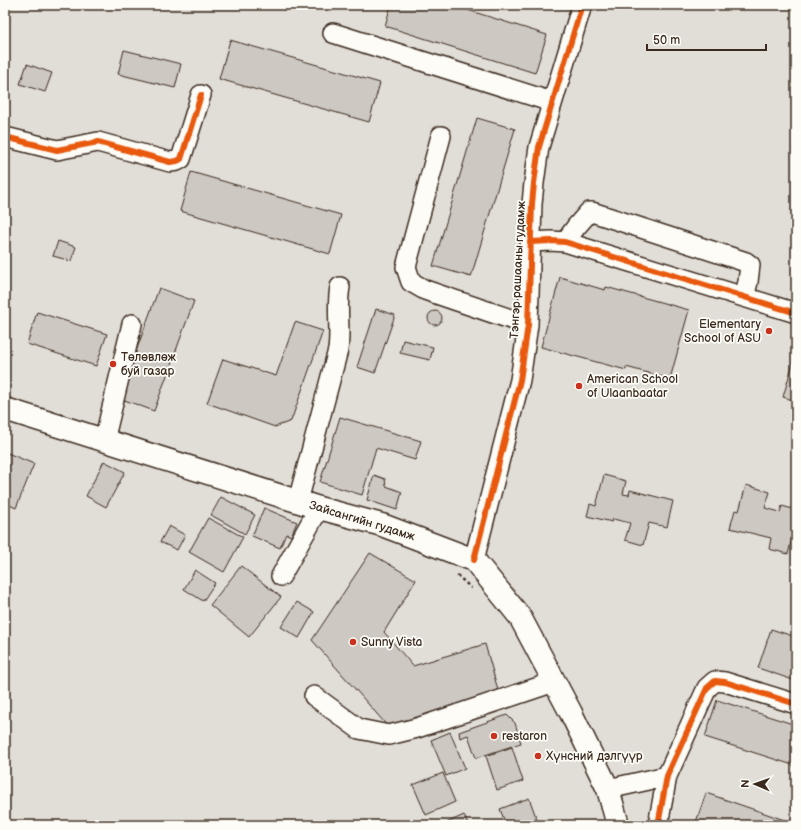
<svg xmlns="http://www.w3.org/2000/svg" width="801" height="830" font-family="'Balsamiq Sans',sans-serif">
<rect width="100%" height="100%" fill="#fdfcf7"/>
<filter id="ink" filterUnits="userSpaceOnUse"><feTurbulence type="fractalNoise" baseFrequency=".025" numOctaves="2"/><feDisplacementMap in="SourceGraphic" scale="8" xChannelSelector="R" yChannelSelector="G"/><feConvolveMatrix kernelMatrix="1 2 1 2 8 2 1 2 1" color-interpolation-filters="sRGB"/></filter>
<g filter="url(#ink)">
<path fill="#e1ded7" stroke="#8e847a" d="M5,5H796V825H5Z"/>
<path fill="#cdc8c2" stroke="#3b2a1e" d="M391,5H452L547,35L535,73L385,26Z
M230,40L380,83L369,122L219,79Z
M124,50L181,64L175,88L118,74Z
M27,64L52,73L45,92L20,84Z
M477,118L515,129L471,277L433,266Z
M191,172L341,215L330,254L180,211Z
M58,241L76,247L71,261L53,256Z
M560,277L605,290L606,287L689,310L670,379L626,367V370L541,347Z
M159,288L194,301L154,411L119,398Z
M376,309L395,315L375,373L357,367Z
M428 318a7 7 0 1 1 14 0a7 7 0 1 1-14 0Z
M37,312L107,334L96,366L27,344Z
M295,322L323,331L291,421L275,427L207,403L223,359L276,376Z
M403,340L433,347L430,360L400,353Z
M794,359L796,360V401L783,397Z
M340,417L421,441L415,460L376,448L362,495L320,482Z
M5,452L34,464L16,508L5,503Z
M104,461L125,472L106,507L86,496Z
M374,475L385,479L386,486L402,492L397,510L367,500Z
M604,475L626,481L623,494L629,495L630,490L673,501L667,527L649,523L643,545L625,540L630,523L613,519L612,522L587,516L590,504L596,506Z
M746,485L770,492L765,508L780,512L782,506L796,510V531H794L788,554L769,549L771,538L730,528L735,510L739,511Z
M221,497L255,515L245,534L211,515Z
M264,508L297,522L291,536L286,534L280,548L252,536Z
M208,518L243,537L224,572L189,552Z
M169,526L185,535L177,550L160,542Z
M370,553L416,580L384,632L413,666L485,644L500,697L391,730L312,640Z
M241,566L281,597L249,637L210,605Z
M195,570L215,583L203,601L184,589Z
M297,602L314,612L299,638L281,627Z
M771,629L796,637V681L758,668Z
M717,700L796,725V766L705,737Z
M507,715L515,723L521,743L476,758L468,735L460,738L459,732Z
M450,732L465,768L446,776L431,740Z
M512,747L523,781L497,790L486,756Z
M443,773L455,802L426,815L413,785Z
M706,793L796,824V825H695Z
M529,798L539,825H506L500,809Z
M464,815L468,825H442Z"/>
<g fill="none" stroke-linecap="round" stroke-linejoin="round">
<defs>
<path id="minor" d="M333,33L552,102
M441,136L406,267L411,282L425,290L528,325
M5,137L57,150L98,142L170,162L177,161L181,159L201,95
M530,242L551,241L565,242L796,313
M565,242L576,227L589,212H592L746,262L750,265L748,282L744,297
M104,441L132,324
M298,501L338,350C341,329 336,308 340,287
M474,560L520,380L528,325L532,204L534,183L539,147L582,5
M281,576L319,508
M314,696L359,729L389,735L417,728L554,682
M608,789L667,776
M658,825L667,776L707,688L715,681L725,682L796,704"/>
<path id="major" d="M5,409L319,508L382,525L474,560L520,617L571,713L608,789L618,825"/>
</defs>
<use href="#minor" stroke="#3b2a1e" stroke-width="22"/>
<use href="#major" stroke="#3b2a1e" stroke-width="25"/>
<path stroke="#3b2a1e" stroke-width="2.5" stroke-dasharray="3 3" stroke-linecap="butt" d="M457,575L471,588"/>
<use href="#minor" stroke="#fdfcf7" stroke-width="19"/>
<use href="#major" stroke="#fdfcf7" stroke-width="22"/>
<defs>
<path id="cycleway" d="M5,137L57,150L98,142L170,162L177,161L181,159L201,95
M530,242L551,241L565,242L796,313
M474,560L520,380L528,325L532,204L534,183L539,147L582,5
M658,825L667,776L707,688L715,681L725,682L796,704"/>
</defs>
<use href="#cycleway" stroke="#fdfcf7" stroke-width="8"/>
<use href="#cycleway" stroke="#e8590c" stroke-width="6"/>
</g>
</g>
<g fill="#c8321e" stroke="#fdfcf7" stroke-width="1.5">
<circle cx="769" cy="331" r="4"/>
<circle cx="113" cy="364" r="4"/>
<circle cx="579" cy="386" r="4"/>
<circle cx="353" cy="642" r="4"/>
<circle cx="494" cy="736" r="4"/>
<circle cx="538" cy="756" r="4"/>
</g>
<g text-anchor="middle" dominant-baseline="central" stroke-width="3.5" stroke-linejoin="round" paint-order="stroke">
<g font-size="12" fill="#3b2a1e" stroke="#fdfcf7">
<text transform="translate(518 270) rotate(-87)">Тэнгэр рашааны гудамж</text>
<text transform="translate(362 521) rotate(17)">Зайсангийн гудамж</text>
</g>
<g font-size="12" fill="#3b2a1e" stroke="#fdfcf7" text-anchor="start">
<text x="761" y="324" text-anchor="end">Elementary<tspan x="761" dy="14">School of ASU</tspan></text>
<text x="121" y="357">Төлөвлөж<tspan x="121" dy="14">буй газар</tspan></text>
<text x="587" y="379">American School<tspan x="587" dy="14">of Ulaanbaatar</tspan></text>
<text x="361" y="642">Sunny Vista</text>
<text x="502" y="736">restaron</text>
<text x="546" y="756">Хүнсний дэлгүүр</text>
</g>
</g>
<rect width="801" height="830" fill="none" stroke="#fdfcf7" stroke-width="20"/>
<rect x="10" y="10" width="781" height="810" fill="none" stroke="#3b2a1e" stroke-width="1.5" filter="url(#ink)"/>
<g transform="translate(755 784) rotate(272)" stroke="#fdfcf7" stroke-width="3" paint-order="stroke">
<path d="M0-3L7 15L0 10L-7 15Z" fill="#3b2a1e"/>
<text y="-6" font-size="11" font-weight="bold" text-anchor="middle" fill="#3b2a1e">N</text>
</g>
<path d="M647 44v6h119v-6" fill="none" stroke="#3b2a1e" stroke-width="2"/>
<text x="653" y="44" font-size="12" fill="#3b2a1e" stroke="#fdfcf7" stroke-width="3" paint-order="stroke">50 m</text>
</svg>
